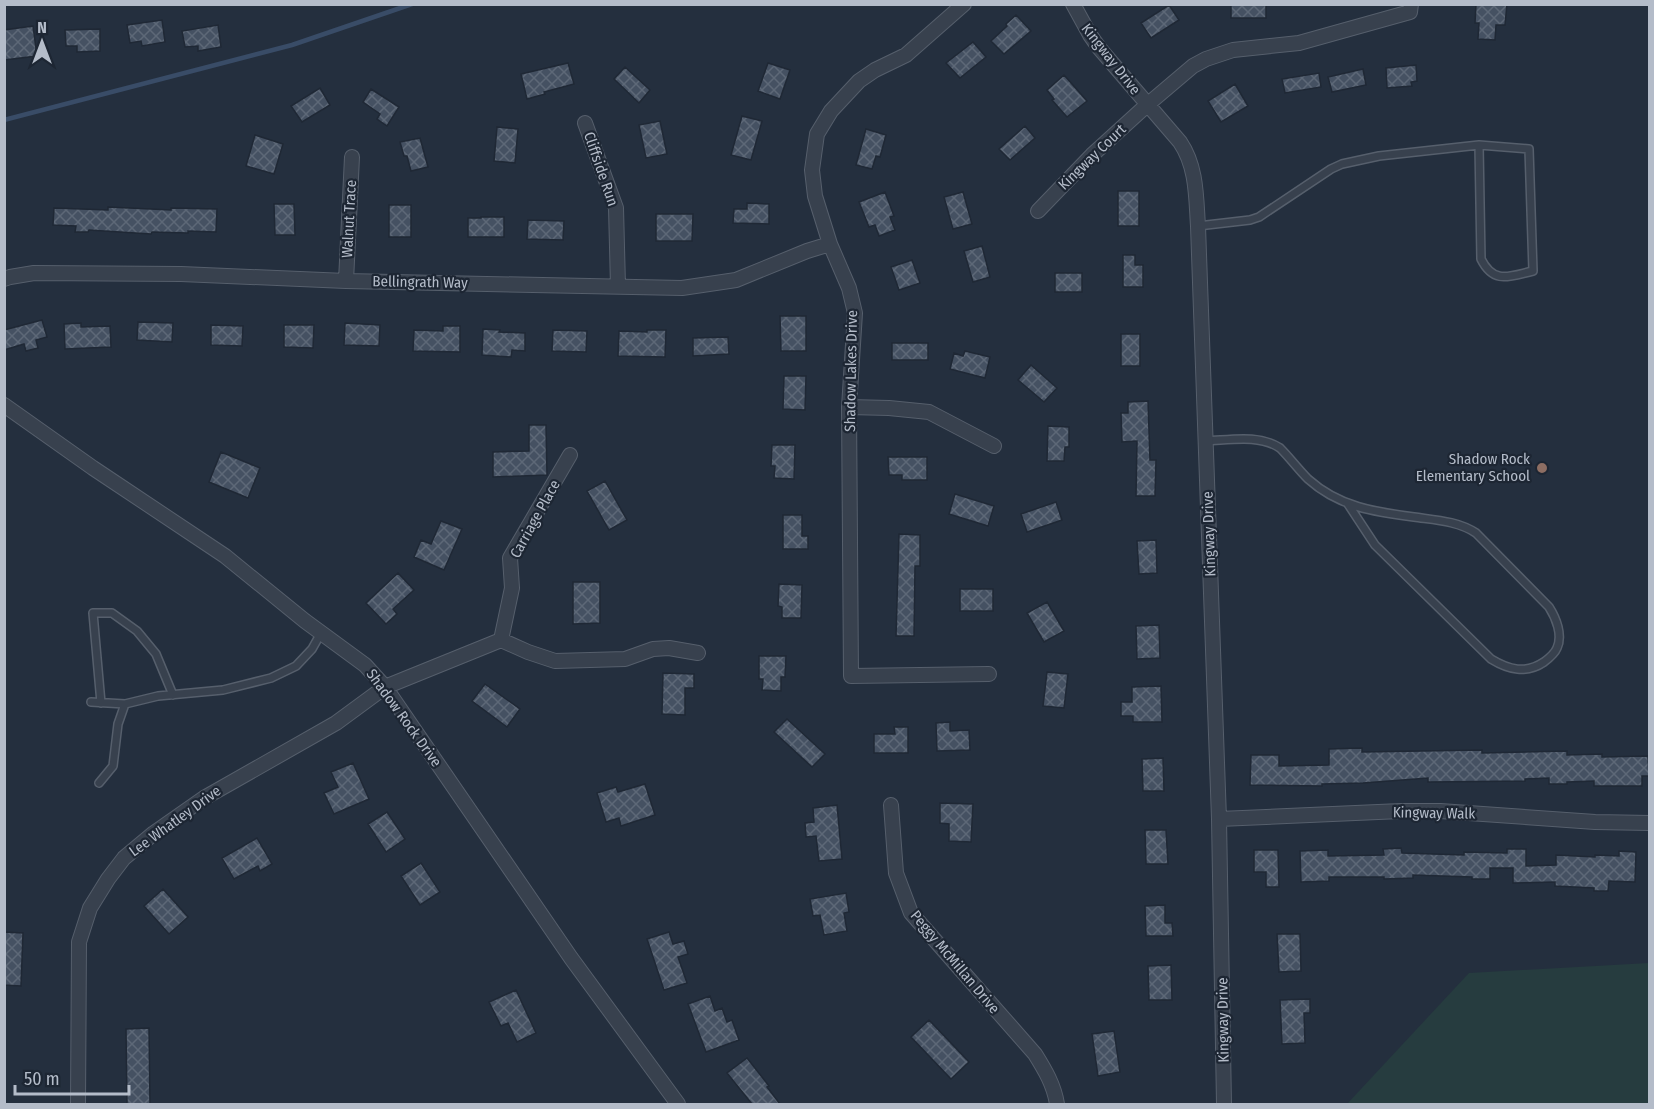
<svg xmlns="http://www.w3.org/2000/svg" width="1654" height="1109" font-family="'Fira Sans Condensed',sans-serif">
<defs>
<pattern id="building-cross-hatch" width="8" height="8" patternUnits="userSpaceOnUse" patternTransform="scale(1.5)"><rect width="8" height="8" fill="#455162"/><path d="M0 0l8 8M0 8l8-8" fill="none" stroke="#5d6877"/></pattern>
</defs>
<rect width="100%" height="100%" fill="#242f3e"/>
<path fill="#263c3f" d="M1649,963V1104H1347L1469,973Z"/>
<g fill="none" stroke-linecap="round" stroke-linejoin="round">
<path stroke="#394c67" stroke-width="4.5" d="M4,120L292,45L412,4"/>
</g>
<path fill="url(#building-cross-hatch)" stroke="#1f2835" stroke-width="1.5" d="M1231,4H1266V18H1231Z
M1476,4H1507L1505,25H1496L1495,40L1478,39L1479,23H1475Z
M1169,5L1179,20L1151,38L1141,23Z
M1016,15L1031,31L1004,54L991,41L1007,26L1006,24Z
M162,20L165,42L142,46L141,41L130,43L127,25Z
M218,25L221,47L198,51V46L185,47L182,31Z
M33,26L37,56L4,60V30Z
M100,29V51L77,52V46H66L65,30Z
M973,42L986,57L960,78L946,63Z
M568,63L574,84L544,92L545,94L527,99L521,74Z
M768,63L790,70L780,99L758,91Z
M1416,65L1417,81L1411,82L1412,86L1387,88L1386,68Z
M625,67L650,90L639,103L614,79Z
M1363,69L1366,85L1332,92L1328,77Z
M1319,73L1321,87L1285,93L1282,79Z
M1064,75L1087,101L1067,117L1052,100L1054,99L1047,90Z
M1235,84L1248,106L1221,122L1208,101Z
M320,88L330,105L302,122L291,106Z
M371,89L399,107L387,126L377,119L380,114L363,102Z
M742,116L762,121L751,160L731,155Z
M660,121L667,154L646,158L639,125Z
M1025,126L1035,138L1010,160L999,149Z
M497,127L518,129L515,163L494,161Z
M866,129L886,135L880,157L876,156L872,169L856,165Z
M255,135L283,144L274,174L246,166Z
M420,138L428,167L411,171L407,156H404L400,142Z
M1118,191H1139V226H1118Z
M885,192L894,216L890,217L895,230L879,236L875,225L869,227L859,202Z
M963,192L972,224L953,229L944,197Z
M747,203L769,204V224L733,223L734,209H747Z
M274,204H294L295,235H275Z
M389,205H411V237H389Z
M108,207L171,210V208L217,209L216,232L188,231V233L152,232L151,234L89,230L88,232H75L76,226L53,225L54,208L108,210Z
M656,214H693L692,241H656Z
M481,217H504V237H468V218H481Z
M528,220L564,221L563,240L527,239Z
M982,246L990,277L973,282L964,251Z
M1123,255H1135V265H1143V287H1123Z
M912,260L920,283L899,290L891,267Z
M1055,273H1082V292H1055Z
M780,316H806V351H781Z
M42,320L47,337L36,340L38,348L26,351L24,344L4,350V330Z
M138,322L173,323L172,342L137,340Z
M81,323V327L110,326L111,347L65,349L64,324Z
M345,323L380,325L379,346L344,345Z
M211,325L243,326L242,346L211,345Z
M284,325H314L313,348L284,347Z
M443,326H460V352L413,351L414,330L443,331Z
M483,329L500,330L499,332L525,333V351L512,350L511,357L482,355Z
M553,330L587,331L586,352L552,351Z
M647,330H666L665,357L618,356L619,331L647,332Z
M1121,334H1140V366H1121Z
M728,337L729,354L693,356V338Z
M892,343H928V360H892Z
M965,351L990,357L985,378L950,369L954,353L963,356Z
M1031,365L1057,388L1044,402L1018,380Z
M784,376H806L805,410L783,409Z
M1148,401L1150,460H1156L1155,496H1136L1137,441L1122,442L1121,413H1128V402Z
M529,425H546L547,475L493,477V452L529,451Z
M1048,426L1069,427V447H1065L1064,461H1047Z
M772,445H795L794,479L774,478L775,466H771Z
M221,452L260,468L248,498L209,482Z
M888,457H927V480H902V475H889Z
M605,481L627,520L609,530L587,491Z
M955,494L994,506L988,526L949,514Z
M1056,502L1062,520L1027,532L1021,514Z
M783,515H802V536H808V549H783Z
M441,521L462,529L444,570L414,557L421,540L431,544Z
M899,534L920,535V566H915L914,636H896Z
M1156,540L1157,573L1139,574L1137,541Z
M398,573L414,590L393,609L397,614L386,624L366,603Z
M573,582H600V623L573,624Z
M779,584L802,585L801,618H782V607L778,606Z
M960,589H993V611H960Z
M1047,602L1064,631L1044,642L1027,613Z
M1159,625L1160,658L1137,659L1136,626Z
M759,656H786L785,677H781V691L762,690L763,679H759Z
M1047,672L1068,674L1064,708L1043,706Z
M663,673L694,674V688H685V715L662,714Z
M485,684L520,709L507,727L472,701Z
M1161,686L1162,722H1133V716H1121V702H1132V687Z
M787,719L825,754L812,767L774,732Z
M950,722V731L969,730L970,750L937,751L936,723Z
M894,727H908V753H874V734H895Z
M1362,748V752L1482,750V753L1567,751V755L1602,754V757L1648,756L1649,776H1642V786H1594V781L1567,782V784H1549V778L1525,779V781L1428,782V778L1363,783L1322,784V786L1250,785L1251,755H1279V766L1329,765V749Z
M1163,758L1164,791H1143L1142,759Z
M353,763L369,799L334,814L324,793L338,787L331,772Z
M645,784L655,815L621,826L619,818L606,822L597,793L616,787L618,792Z
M940,803L973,804L971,842L949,841V824L940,823Z
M837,805L842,859L819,861L816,836L806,837L805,823L814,822L813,808Z
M387,812L405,839L386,852L368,824Z
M1145,830H1166L1168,864H1146Z
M257,838L272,864L260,871L258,866L234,879L222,858Z
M1401,848L1402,853L1464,855V852L1507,853V849H1526V866L1556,865V855L1595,857V855L1619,856V851L1636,852L1635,882L1609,881L1608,891H1594V888L1555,886V882L1513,883V868H1490V879H1472V877L1413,875V878L1384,879V877H1329V881L1301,882L1300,851L1328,850V856L1384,855L1383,849Z
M1254,850H1278L1279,887H1266V872H1254Z
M421,863L440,892L420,905L401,876Z
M163,889L188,917L169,934L144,906Z
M846,893L849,912L844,913L847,931L824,935L820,915L813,916L810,899Z
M1165,905V923H1172L1173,936H1146L1145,906Z
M4,932L23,933L21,986L4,985Z
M669,932L673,944L684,941L688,954L678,957L687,983L664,990L647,939Z
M1277,934H1300L1301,971L1279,972Z
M1171,965L1172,1000H1149L1148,966Z
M516,990L536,1033L517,1042L508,1023L501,1026L489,1002Z
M710,996L715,1011L722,1008L727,1022L732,1020L739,1040L706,1052L688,1004Z
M1310,999V1013H1304L1305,1043L1282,1044L1280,1000Z
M929,1020L969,1062L951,1079L911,1037Z
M149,1028L150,1104H127L126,1029Z
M1114,1031L1120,1072L1098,1076L1092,1034Z
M747,1058L769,1086L767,1087L780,1104H752L727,1073Z"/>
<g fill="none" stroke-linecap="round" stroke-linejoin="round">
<defs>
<path id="service" d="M1198,226L1250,220L1259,217L1331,169L1342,164L1379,156L1479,145L1529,149L1533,271C1510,276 1494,285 1481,259L1479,145
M1206,441C1230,440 1259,434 1280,448C1290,458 1298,469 1308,479C1339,507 1375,512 1414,517C1435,520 1458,521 1476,533L1549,607C1556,618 1563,635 1557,648C1555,653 1548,659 1544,662C1526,674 1509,670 1491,659L1375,545L1348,504
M91,702L125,704L158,696L223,690L271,678L296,666L312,649L321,633
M101,703L93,613H112L137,631L156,654L173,695
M99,783L113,766L118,724L125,704"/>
<path id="minor" d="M964,4L906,55L875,70L859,81L831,111L817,134L812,170L815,196L830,244L849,288L855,313L849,407L851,676L989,674
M1073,4L1090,35L1100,49L1180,142C1197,167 1196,197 1198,226L1219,819L1224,1104
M585,123L616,208L618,286
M1038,211L1092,155L1147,105L1193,66L1206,59L1233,50L1299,43L1410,12L1411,4
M4,279L10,277L34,273L181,274L346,281L682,288L736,280L807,251L830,244
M346,281L352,157
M4,405L93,468L225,556L305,621L365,665L385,687L571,958L678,1104
M849,407L889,408L929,412L994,446
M501,640L528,652L555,661L625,659L653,649L669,648L698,653
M891,805L896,873L911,913L1035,1054C1045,1070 1054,1085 1057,1104
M1219,819L1401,811H1440L1595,822L1650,823
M78,1104L79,942L90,908L108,879L124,858L154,833L204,798L336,723L385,687L501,640L512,588L510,558L570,455"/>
</defs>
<use href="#service" stroke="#565f6c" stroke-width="10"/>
<use href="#minor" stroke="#565f6c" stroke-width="16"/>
<use href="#service" stroke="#38414e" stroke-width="7"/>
<use href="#minor" stroke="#38414e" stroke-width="14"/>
</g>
<circle fill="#8d6e63" stroke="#1d2633" stroke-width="2" cx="1542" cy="468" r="6"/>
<g text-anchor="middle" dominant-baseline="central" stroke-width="4.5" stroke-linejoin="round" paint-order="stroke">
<g font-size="15" fill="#b4bcc9" stroke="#1d2633">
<text transform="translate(1111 59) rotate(52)">Kingway Drive</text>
<text transform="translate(1092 157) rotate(-44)">Kingway Court</text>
<text transform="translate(601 169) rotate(71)">Cliffside Run</text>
<text transform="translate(349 219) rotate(-87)">Walnut Trace</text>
<text transform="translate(420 282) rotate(1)">Bellingrath Way</text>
<text transform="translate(851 371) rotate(-89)">Shadow Lakes Drive</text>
<text transform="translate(535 519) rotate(-61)">Carriage Place</text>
<text transform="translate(1209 534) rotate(-92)">Kingway Drive</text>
<text transform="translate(404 718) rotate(54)">Shadow Rock Drive</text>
<text transform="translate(1434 813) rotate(1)">Kingway Walk</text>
<text transform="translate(175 821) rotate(-36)">Lee Whatley Drive</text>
<text transform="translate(955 962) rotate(50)">Peggy McMillan Drive</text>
<text transform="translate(1223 1020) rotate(-91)">Kingway Drive</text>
</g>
<g font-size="15" fill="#b4bcc9" stroke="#1d2633" text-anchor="end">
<text x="1530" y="459">Shadow Rock<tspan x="1530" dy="17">Elementary School</tspan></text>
</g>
</g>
<rect width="1654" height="1109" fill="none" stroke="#b4bcc9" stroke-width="12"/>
<g transform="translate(42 42)" stroke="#1d2633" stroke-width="4.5" paint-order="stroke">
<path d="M0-4.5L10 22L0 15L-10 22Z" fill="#b4bcc9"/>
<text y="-9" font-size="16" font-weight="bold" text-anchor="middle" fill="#b4bcc9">N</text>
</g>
<path d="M15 1085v9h114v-9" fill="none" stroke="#b4bcc9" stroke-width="3"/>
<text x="24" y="1085" font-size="18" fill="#b4bcc9" stroke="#1d2633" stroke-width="4.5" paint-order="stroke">50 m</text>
</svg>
